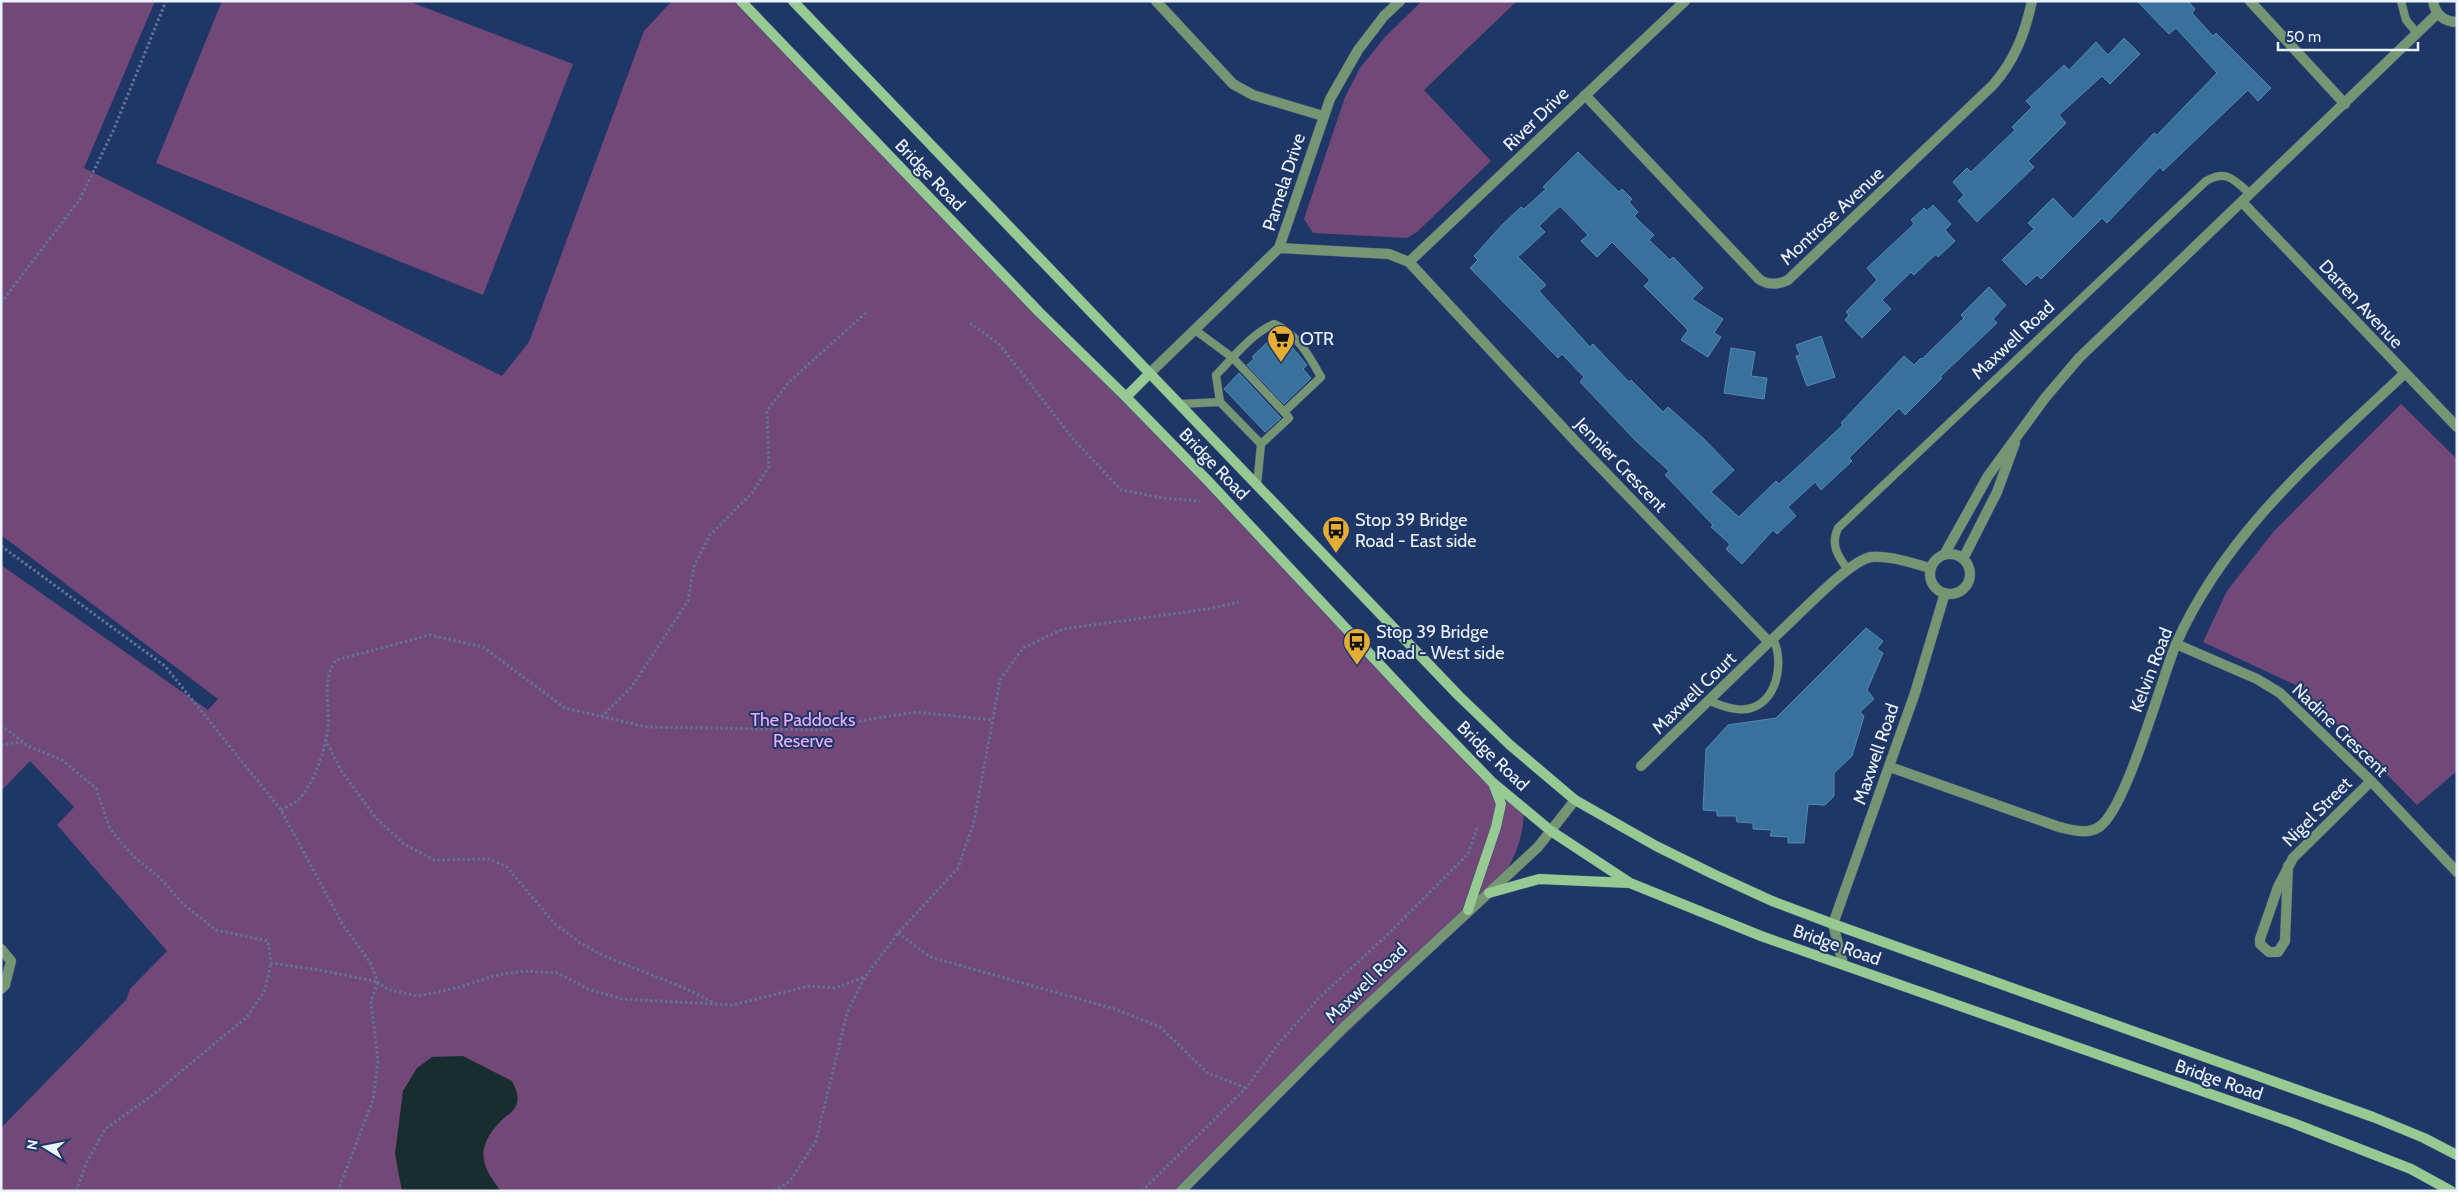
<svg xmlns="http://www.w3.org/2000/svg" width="2458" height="1192" font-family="Cabin,sans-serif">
<rect width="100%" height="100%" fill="#1f3767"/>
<path fill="#724878" d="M1,1H155L84,168L502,376L529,342L644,31L672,1H741L1524,811C1523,846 1509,870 1489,897L1182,1191H1V1128L126,1000L130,989L167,951L57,825L74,807L30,761L1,791V565L208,710L218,699L1,535Z
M222,1H408L573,64L483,295L156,163Z
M1422,1H1517L1424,90L1491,161L1417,232L1407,238L1313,233L1304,219L1345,97L1360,68L1385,37Z
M2401,404L2457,459V771L2417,805L2300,687L2203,642L2227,591L2274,531Z"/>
<path fill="#182d2e" d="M463,1056L512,1081C515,1087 519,1095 517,1103C514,1113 505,1116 499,1123C475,1149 481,1166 501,1191H402L395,1154L403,1091L417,1068L432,1057Z"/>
<path fill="#38719b" stroke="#518ab4" d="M2137,1H2188L2195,9L2192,13L2213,36L2216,33L2271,88L2258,101L2248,90L2163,171L2160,167L2107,223L2102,218L2041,279L2037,275L2026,285L2002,260L2034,229L2028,223L2053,198L2073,219L2154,133L2157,135L2217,73L2176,28L2169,34Z
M2124,38L2140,54L2110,84L2102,76L2059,115L2066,123L2028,161L2034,167L1977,222L1958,201L1964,195L1953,182L1967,168L1971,172L2015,130L2012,127L2032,107L2026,101L2064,65L2069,70L2096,42L2108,55Z
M1578,152L1619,192L1622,189L1632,199L1629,202L1638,212L1634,216L1654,235L1649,240L1670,260L1673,257L1703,288L1692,299L1723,319L1714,333L1721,337L1708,357L1681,340L1688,330L1644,286L1650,280L1612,242L1597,257L1581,241L1588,235L1560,206L1539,226L1545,232L1518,257L1546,285L1539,291L1590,347L1593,344L1629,382L1631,380L1663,412L1668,407L1703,438L1734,470L1711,492L1739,517L1776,481L1779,484L1843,425L1841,423L1904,356L1914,365L1921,358L1922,359L1964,318L1961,315L1989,287L2006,305L1993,319L1997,323L1940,377L1942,378L1905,415L1899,408L1849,458L1852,461L1821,490L1815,482L1788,507L1796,516L1777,534L1773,530L1742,564L1726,549L1730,544L1711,527L1713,525L1665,475L1669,471L1636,441L1580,382L1584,377L1562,354L1558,358L1470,268L1478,260L1474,256L1502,225L1521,207L1524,209L1546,189L1543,187Z
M1933,205L1951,224L1945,230L1955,241L1938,257L1936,254L1914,275L1911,272L1882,300L1891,309L1862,338L1845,320L1849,315L1846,312L1877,280L1867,268L1914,224L1911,220L1924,208L1927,211Z
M1278,332L1294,345L1292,347L1307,365L1303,369L1311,378L1284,404L1247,365L1254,359L1252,357Z
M1821,336L1835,377L1807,386L1796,356L1800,355L1796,345Z
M1731,348L1755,352L1751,376L1767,378L1764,399L1724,393Z
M1239,373L1281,418L1265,432L1224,389Z
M1866,628L1883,641L1877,649L1883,653L1867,690L1874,699L1860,712L1864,716L1852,756L1834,773V796L1825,805L1808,804L1804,843H1788V837L1770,836L1772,830L1753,829V823L1737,822L1736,816H1717V811L1703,810L1706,749L1728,725L1776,718Z"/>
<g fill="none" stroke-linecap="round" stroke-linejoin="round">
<defs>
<path id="service" d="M2401,1L2406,20L2417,33
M1195,330L1233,358L1284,412L1289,418L1261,444L1220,402L1216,375C1233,358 1252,333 1274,324C1296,332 1310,357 1321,377L1284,412
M1179,404L1220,402
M1257,486L1261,444
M1848,570C1838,556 1830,545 1838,528L2206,181C2226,169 2235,180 2250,194
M1709,701C1721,705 1734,711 1747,709C1777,704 1785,662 1773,639"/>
<path id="minor" d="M1156,1L1233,84L1253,95L1323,116
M2250,1L2345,104
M1585,95L1759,279C1767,285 1778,285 1788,280L1993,85C2015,60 2025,33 2032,1
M2242,202L2457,427
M1279,248L1389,254L1409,262L1577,443L1769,642C1791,624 1847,561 1871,557C1890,555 1913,564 1931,568
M1409,262L1685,1
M1150,373L1279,248L1330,99L1358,50L1384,16L1400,1
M2176,644L2257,679L2280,693L2371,781L2457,872
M1641,766L1769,642
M1890,767L2059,827C2073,830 2087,835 2099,827C2126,810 2161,680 2176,644C2225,533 2318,455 2404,374
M2288,866L2285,941L2278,952H2269L2260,944V939L2278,887L2293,858L2371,781
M1,949L11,961L5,985L1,989"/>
<path id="tertiary" d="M2433,1C2435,14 2444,22 2457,22
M1930 574a20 20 0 1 1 40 0a20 20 0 1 1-40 0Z
M1944,555L1988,476L2045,398L2079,358L2438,13
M1963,559L1997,492L2015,443
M1843,964L1833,924L1915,693L1945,593
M1181,1191L1344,1027L1538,847L1575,800"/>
<path id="secondary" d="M741,1L1040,313L1126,397L1209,482L1425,713L1492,782L1551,831L1630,883L1761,936L2293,1123L2411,1169L2451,1191
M793,1L1459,696L1510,745L1575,800L1656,846L1713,874L1772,901L1833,924L2373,1117L2424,1138L2457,1155
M1126,397L1150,373
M1489,893L1539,879L1629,883
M1468,910L1496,827L1501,804L1493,783"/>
</defs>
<use href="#service" stroke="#3c517c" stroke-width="9"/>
<use href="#minor" stroke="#3c517c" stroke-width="11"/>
<use href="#tertiary" stroke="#3c517c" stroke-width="11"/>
<use href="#secondary" stroke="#3c517c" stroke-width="11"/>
<path stroke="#607397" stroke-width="3" stroke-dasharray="2.5 2.5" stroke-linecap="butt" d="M1,303L80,199L114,129L166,1
M970,323L999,344L1075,441L1121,490L1163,498L1200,501
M1,546L165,666L281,810L343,925L370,962L378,982L389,990L418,996L457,988L493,976L524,971L558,973L588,989L623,999L732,1005L810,986L835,988L865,977
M601,717L631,688L688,601L694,566L710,535L752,493L769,467L767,411L789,382L868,311
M1,725L28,746L62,760L96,788L110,829L134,857L160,878L183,904L216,930L268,941L271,963L325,971L378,982L371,1001L378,1061L373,1100L338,1191
M325,739L342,772L376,818L404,844L434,860L489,859L507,867L554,923L580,943L604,956L687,989L714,1003
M1,745L22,742
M281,810C286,807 294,804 298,800C314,786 327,745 328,725C330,701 321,681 336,660L430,635L483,647L565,708L647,727L825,730L871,719L916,712L993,720
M898,933L930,957L1115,1009L1160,1027L1208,1073L1246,1088
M76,1191L87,1162L105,1129L150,1097L247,1017L265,990L271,963
M774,1191L790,1181L816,1141L847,1013L865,977L898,933L958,868L974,822L1000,680L1023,648L1063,629L1208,609L1239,602
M1142,1191L1246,1088L1279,1043L1319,998L1385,937L1468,854L1478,825"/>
<use href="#service" stroke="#769573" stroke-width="8"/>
<use href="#minor" stroke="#769573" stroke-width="10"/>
<use href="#tertiary" stroke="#769573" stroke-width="10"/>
<use href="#secondary" stroke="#97c992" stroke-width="10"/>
</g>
<defs>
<symbol id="supermarket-pin" viewBox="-11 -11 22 30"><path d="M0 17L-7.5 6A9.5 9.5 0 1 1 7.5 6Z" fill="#e4ae35" stroke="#1f3767"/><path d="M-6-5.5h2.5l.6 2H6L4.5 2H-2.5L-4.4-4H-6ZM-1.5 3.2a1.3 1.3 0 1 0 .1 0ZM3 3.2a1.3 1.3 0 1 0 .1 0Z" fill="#111"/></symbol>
<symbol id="bus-pin" viewBox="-11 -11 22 30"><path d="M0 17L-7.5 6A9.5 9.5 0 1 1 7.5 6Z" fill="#e4ae35" stroke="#1f3767"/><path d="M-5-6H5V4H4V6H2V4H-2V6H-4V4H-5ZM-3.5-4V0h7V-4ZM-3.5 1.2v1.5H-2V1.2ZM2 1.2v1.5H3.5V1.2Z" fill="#111"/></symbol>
</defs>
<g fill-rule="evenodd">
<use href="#supermarket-pin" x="1265" y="323" width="32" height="43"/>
<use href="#bus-pin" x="1320" y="514" width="32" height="43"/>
<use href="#bus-pin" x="1341" y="626" width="32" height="43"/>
</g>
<g text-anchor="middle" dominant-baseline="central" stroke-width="4" stroke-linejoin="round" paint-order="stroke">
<g font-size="18" fill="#ecf3ff" stroke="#1f3767">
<text transform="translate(1536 119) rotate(-44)">River Drive</text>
<text transform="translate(930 175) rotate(46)">Bridge Road</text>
<text transform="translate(1284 182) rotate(-72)">Pamela Drive</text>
<text transform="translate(1832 216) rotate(-43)">Montrose Avenue</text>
<text transform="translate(2361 304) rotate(47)">Darren Avenue</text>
<text transform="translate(2013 340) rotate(-43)">Maxwell Road</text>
<text transform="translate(1214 464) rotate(46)">Bridge Road</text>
<text transform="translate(1621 465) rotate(46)">Jennier Crescent</text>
<text transform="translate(2151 670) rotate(-69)">Kelvin Road</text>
<text transform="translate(1694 693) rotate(-44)">Maxwell Court</text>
<text transform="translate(2340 730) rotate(44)">Nadine Crescent</text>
<text transform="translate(1876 754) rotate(-71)">Maxwell Road</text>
<text transform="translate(1493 756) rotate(44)">Bridge Road</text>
<text transform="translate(2317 812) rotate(-45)">Nigel Street</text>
<text transform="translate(1837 945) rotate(19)">Bridge Road</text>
<text transform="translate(1366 983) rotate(-44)">Maxwell Road</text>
<text transform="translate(2219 1080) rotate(19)">Bridge Road</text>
</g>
<g font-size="18" fill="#ecf3ff" stroke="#1f3767" text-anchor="start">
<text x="1300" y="339">OTR</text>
<text x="1355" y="520">Stop 39 Bridge<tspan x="1355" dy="21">Road - East side</tspan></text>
<text x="1376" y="632">Stop 39 Bridge<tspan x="1376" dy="21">Road - West side</tspan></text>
</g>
<g font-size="18" fill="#f4adfd" stroke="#1f3767">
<text x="803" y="720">The Paddocks<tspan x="803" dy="21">Reserve</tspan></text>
</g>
</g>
<rect width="2458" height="1192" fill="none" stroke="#ecf3ff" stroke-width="5"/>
<g transform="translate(45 1147) rotate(280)" stroke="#1f3767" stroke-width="4" paint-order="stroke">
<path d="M0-4L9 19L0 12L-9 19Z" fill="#ecf3ff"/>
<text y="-8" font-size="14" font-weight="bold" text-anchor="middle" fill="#ecf3ff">N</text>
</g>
<path d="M2278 42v8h140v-8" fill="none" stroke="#ecf3ff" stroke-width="2.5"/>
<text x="2286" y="42" font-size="15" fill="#ecf3ff" stroke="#1f3767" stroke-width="4" paint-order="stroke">50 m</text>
</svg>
